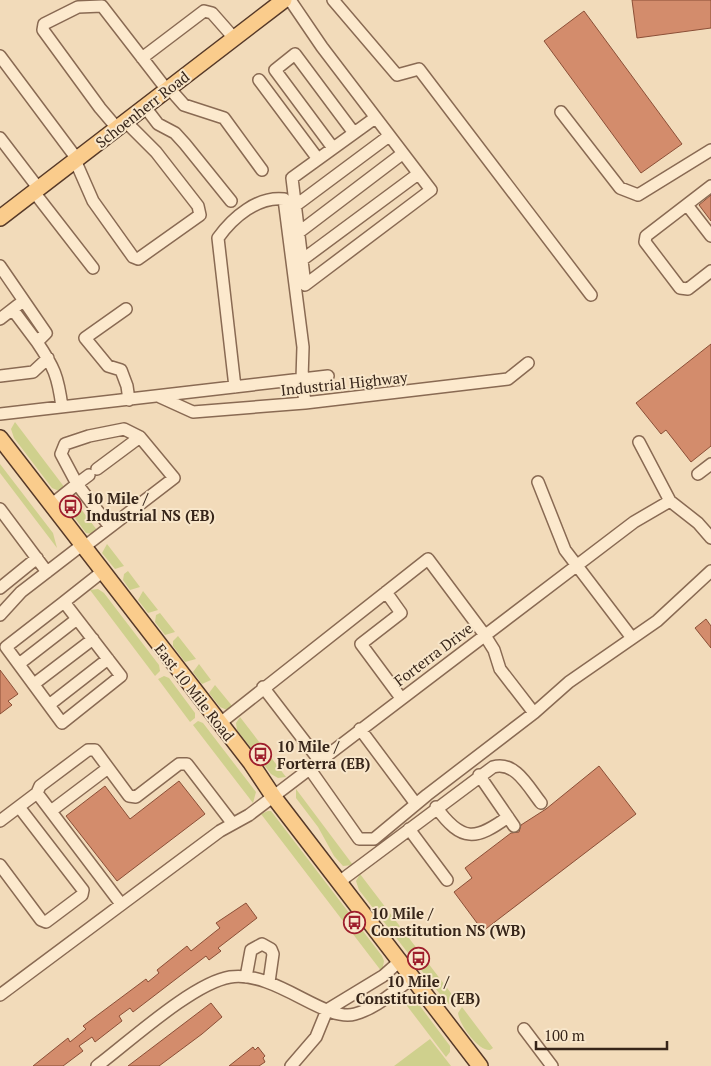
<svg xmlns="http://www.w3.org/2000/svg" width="711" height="1066" font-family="'PT Serif',serif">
<rect width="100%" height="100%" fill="#f2dbba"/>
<path fill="#cfd08d" d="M15,422L65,488L59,491L52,488L14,438L11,429Z
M0,464L53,533L57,548L0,473Z
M71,496L97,530L92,534L86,533L69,510L67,502Z
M107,544L124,566L115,569L102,553Z
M128,571L140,587L130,590L123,580L124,574Z
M98,589L104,593L159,665L160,671L155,676L90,590Z
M143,591L158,610L148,613L138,600Z
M160,613L175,632L165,635L155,622L156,615Z
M178,636L196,659L185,662L173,646V641Z
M199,664L211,680L202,684L193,672Z
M164,676L169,678L195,713V718L190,722L158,679Z
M215,685L233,707L227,710L220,707L209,693Z
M240,717L286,777L278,778L271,774L237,730L236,723Z
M198,721L203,723L256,792L253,803L193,725Z
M296,789L353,865L343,866L334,856L318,827L296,798Z
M268,811H271L382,956L384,961L382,972L261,814Z
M360,874L457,1001L449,1004L446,1002L359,890L356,881Z
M406,993L414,998L450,1046V1052L446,1057L398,994Z
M462,1007L493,1048L490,1050C478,1051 459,1024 458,1013Z
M430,1039L451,1066H394Z"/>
<path fill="#d38c6c" stroke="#8b4f37" d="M632,0H711V28L637,38Z
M584,11L682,144L641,173L544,41Z
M711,195V221L699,205Z
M711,344V446L691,462L666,430L661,434L636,403Z
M706,619L711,626V648L695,628Z
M0,670L18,694L8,701L12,705L0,714Z
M599,766L636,814L483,931L454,892L472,878L465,868L511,833L519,832L521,825L546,809Z
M179,781L205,814L117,881L66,816L105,786L130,819Z
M246,903L257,918L218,948L221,951L209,960L206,956L133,1012L130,1008L119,1016L122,1021L95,1042L92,1037L79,1046L83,1051L63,1066H33L68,1038L70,1042L86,1029L83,1026L146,979L148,982L159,973L157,970L187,946L191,951L216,931L220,928L216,923Z
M211,1003L222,1017L202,1034L159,1066H128Z
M253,1047L255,1050L258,1047L265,1056L263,1058L265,1062L259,1066H229Z"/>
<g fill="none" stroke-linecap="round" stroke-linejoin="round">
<defs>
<path id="minor" d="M290,0L322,47L431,190L305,285L292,178L375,118
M333,0L397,75L419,69L591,295
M0,56L77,159
M142,58L204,11L212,13L234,38
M259,80L318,159
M169,88L184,105L224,118L262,170
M145,107L158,124L175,133L185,144L231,201
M561,112L620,188L638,195L711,150
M117,128L100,108L43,30L44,24L78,7L102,6L167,90
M0,138L39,189
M333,148L275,70L295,54L354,133
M75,160L93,201L133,257L138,259L200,215L198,206L156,152L126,122
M711,186L646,236L645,242L680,288L688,289L711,271
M34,192L93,268
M687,205L711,236
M295,206L389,136
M298,233L402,154
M302,260L418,174
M0,266L46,333L37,342C54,367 58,376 62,407
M126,309L85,338L108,366L121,370L127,386L129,400
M13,310L37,342
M0,319L18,305
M0,376L33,372L48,358
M235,387L218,238C233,217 258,196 284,199L303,347L302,379L305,403
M160,397L193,412L305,403L508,379L528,363
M0,414L328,376
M639,442L670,501
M698,474L711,464
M89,475L77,484L110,527
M538,482L565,550L632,638
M51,505L77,484L61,454L65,444L89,436L124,429L140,437
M0,509L47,572
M84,547L174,478L140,437L97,469
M0,588L37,558
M386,592L401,613L361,644L401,698
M64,602L121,676L62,723L6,647Z
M64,602L102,572
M0,615L21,592L82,545
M19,664L77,619
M34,684L93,639
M263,687L319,760
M49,705L108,659
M219,724L428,559L484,634L494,650L500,669L534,713
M360,729L416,804
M309,768L359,839H374L427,795L534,713L569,682L657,621L711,571
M479,775L514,826
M37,793L121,904
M436,807C462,843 476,840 508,817
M51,811L108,768
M0,821L37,793L40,786L88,750H95L129,796L136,797L179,764H187L233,824
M409,829L447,880
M0,865L41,920L46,922L82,895L83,890L19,807
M339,882L493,767C515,760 529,788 541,803
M246,977L251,950L262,944L271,949L273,954L269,982
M0,995L220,831L249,815L634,522L670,501L698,523L711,538
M327,1010L383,976L400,961
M524,1029L552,1066
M97,1066C129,1042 193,983 230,977C275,970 325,1023 355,1014C377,1008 394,991 413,978
M291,1066L316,1037L327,1010"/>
<path id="major" d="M0,218L284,0
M0,438L251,763L273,796L480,1066"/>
</defs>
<use href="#minor" stroke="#896a53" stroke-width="14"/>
<use href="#major" stroke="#563928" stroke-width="18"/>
<use href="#minor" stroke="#fce9cd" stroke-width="11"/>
<use href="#major" stroke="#facc8c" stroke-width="15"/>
</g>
<defs>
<symbol id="bus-ring" viewBox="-11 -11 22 22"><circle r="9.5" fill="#f8e6ca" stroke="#9e1e2c" stroke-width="1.5"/><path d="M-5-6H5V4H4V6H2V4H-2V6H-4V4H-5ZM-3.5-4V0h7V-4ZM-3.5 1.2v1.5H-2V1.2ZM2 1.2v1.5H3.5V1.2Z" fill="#9e1e2c"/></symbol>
</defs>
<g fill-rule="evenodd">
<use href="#bus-ring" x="58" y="494" width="25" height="25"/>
<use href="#bus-ring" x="248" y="742" width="25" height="25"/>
<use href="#bus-ring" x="342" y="910" width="25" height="25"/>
<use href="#bus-ring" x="406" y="946" width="25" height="25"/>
</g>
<g text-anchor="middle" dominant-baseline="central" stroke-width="4" stroke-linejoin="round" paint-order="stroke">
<g font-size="15" fill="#372519" stroke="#f8e6ca">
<text transform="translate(142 109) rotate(-38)">Schoenherr Road</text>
<text transform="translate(344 383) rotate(-6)">Industrial Highway</text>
<text transform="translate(433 654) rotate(-37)">Forterra Drive</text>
<text transform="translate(195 692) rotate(52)">East 10 Mile Road</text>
</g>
<g font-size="15" font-weight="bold" fill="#372519" stroke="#f8e6ca" text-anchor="start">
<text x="86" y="498">10 Mile /<tspan x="86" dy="17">Industrial NS (EB)</tspan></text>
<text x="277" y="746">10 Mile /<tspan x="277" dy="17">Forterra (EB)</tspan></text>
<text x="371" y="913">10 Mile /<tspan x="371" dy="17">Constitution NS (WB)</tspan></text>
<text x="418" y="981" text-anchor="middle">10 Mile /<tspan x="418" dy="17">Constitution (EB)</tspan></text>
</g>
</g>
<path d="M536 1041v8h131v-8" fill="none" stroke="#372519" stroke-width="2.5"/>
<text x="544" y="1041" font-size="15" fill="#372519" stroke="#f8e6ca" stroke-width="4" paint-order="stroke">100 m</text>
</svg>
